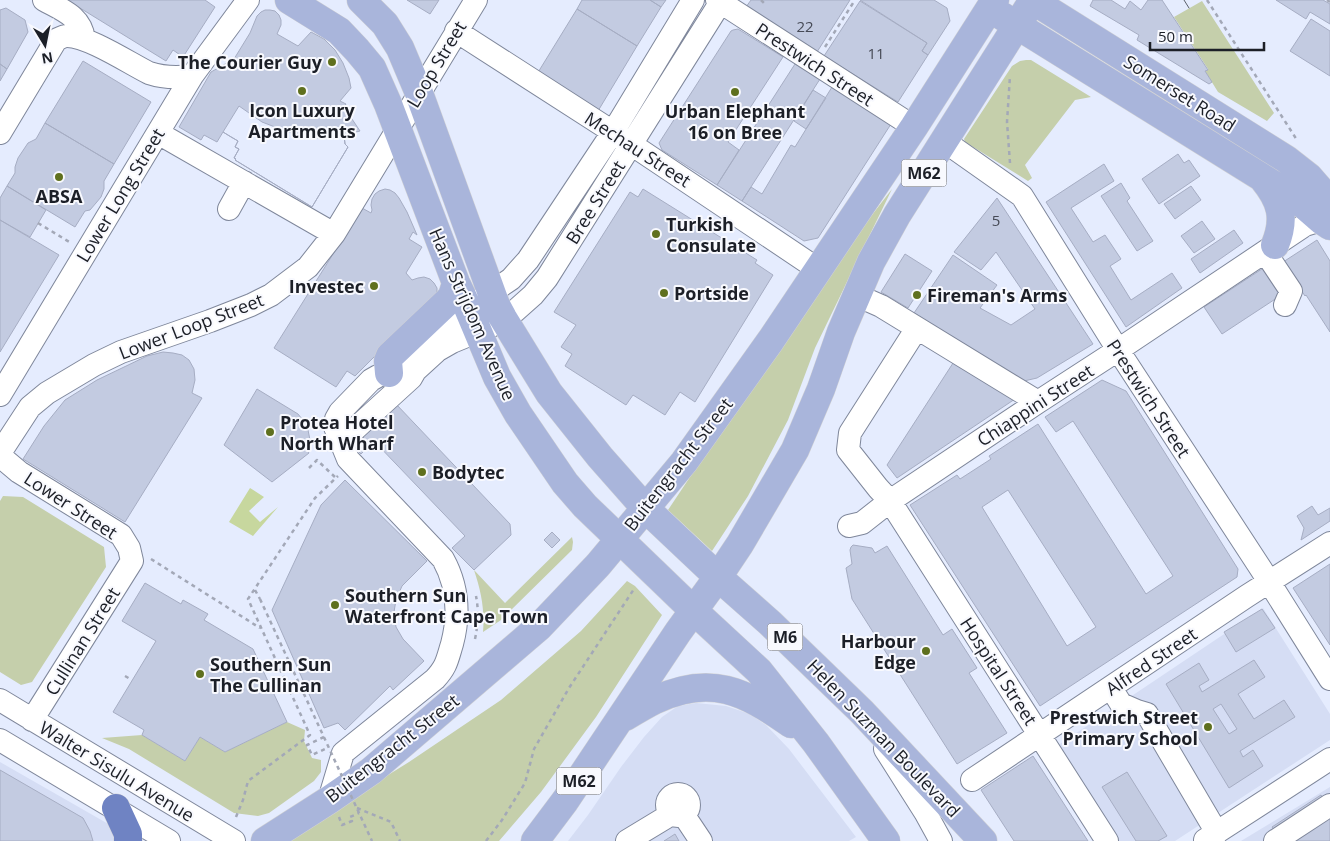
<svg xmlns="http://www.w3.org/2000/svg" width="1330" height="841" font-family="'Open Sans',sans-serif">
<rect width="100%" height="100%" fill="#e5ecfe"/>
<path fill="#d5ddf4" d="M1263,608L1330,714V740L1175,841H1119L1057,746Z
M696,703L726,706L750,714L766,725L789,749L856,837L849,841H568L588,815L621,767L644,737L662,717L678,706Z
M0,762L138,841H0Z
M1330,787V841H1241Z"/>
<path fill="#c5cfab" d="M1202,1L1274,113L1267,121L1218,92L1205,71L1208,69L1174,17Z
M1026,60H1031L1091,97L1075,100L1025,165L1032,178L1028,181L965,142L964,139L1012,66L1020,61Z
M892,189L815,348L788,420L748,496L712,551L668,510L760,372L841,255Z
M3,496L23,497L104,547L106,567L32,682L21,685L0,672V501Z
M572,537L573,542L572,550L501,620L483,632C485,610 481,591 474,570L505,603Z
M627,581L635,586L662,615L596,717L541,792L499,841H282L409,762L501,700L581,631Z
M287,722L305,730L304,741L312,758L321,760V772L314,781L269,813L258,816L234,813L129,749L102,738L142,735L185,761L200,737L225,752Z"/>
<path fill="#c7d79e" d="M250,488L264,497L249,511L260,522L278,507L253,536L229,522Z"/>
<path fill="#c3cbe1" stroke="#a6adc3" fill-rule="evenodd" d="M67,0H205L215,7L183,57L173,50L166,61Z
M407,0H439L430,14Z
M582,0H650L661,7L637,46L577,9Z
M650,0H666L661,7Z
M751,0H850L817,52L746,7Z
M860,0H934L947,8L950,21L928,55L922,51L927,43Z
M1093,0H1111L1125,9L1130,1L1141,10L1148,0H1162L1208,70L1205,71L1212,82L1209,84L1137,40L1139,35L1090,6Z
M1276,0H1323L1330,4V24L1310,12L1306,19Z
M860,1L927,43L922,51L928,55L898,102L824,56Z
M6,8L25,20L28,32L7,69L0,64V10Z
M577,9L637,46L598,111L537,74Z
M265,10H270L275,11L279,15L281,20V25L277,34L298,46L311,32L324,39L335,50L343,63L349,78L351,88L340,101L346,104L344,107L360,131L344,135L345,144L348,147L312,207L235,160L236,159L234,158L239,149L235,147L238,141L231,137L223,132L217,142L204,135L201,140L179,127L211,72L234,59L250,33L257,16L261,12Z
M1311,19L1330,31V76L1290,51Z
M738,29L783,57L728,142L739,150L717,185L662,150L659,143L731,31L733,30Z
M83,61L151,102L114,164L45,123Z
M0,64L7,69L0,81Z
M795,64L820,79L742,201L717,185Z
M832,87L891,124L818,238L804,241L742,201L751,187L762,194L791,145L795,147Z
M813,90L826,98L806,129L794,121Z
M239,106L262,122L288,132L315,138H337L344,135L345,144L348,147L312,207L235,160L236,159L234,158L239,149L235,147L238,141L223,132Z
M45,123L114,164L104,181V189L101,197L96,203L90,210L85,211L75,227L7,186L15,173V167L18,158L28,143L36,139Z
M1178,154L1184,163L1189,160L1200,176L1159,204L1142,179Z
M1104,164L1114,181L1071,208L1093,242L1105,235L1121,259L1110,266L1131,300L1172,273L1182,288L1126,327L1046,202Z
M1121,183L1130,198L1127,201L1153,241L1137,251L1101,196Z
M7,186L46,210L30,237L0,220V198Z
M1191,186L1201,200L1175,219L1164,204Z
M385,189L390,190L395,193L399,198L407,212L417,235L413,232L409,239L422,247L406,273L412,280L418,278L424,277L430,279L434,283L437,288V294L355,376L347,371L336,387L274,348L362,208L371,213L372,210L371,205L372,199L375,194L379,191Z
M643,189L757,260L755,263L773,275L695,402L680,392L665,415L633,395L626,405L565,366L572,354L561,347L576,325L554,312L630,192L638,197Z
M997,198L1093,344L1037,378L1024,381L914,313L953,255L997,285L980,308L1011,325L1035,309L996,252L981,270L954,252Z
M0,220L59,255L0,352Z
M1202,221L1215,239L1194,253L1181,236Z
M1234,230L1243,243L1200,273L1191,259Z
M1317,240L1330,261V332L1306,295L1305,296L1293,278L1280,264Z
M905,254L932,271L908,308L881,292Z
M1268,265L1286,292L1222,334L1204,307Z
M163,352L173,353L182,355L189,360L194,369L195,380L192,393L202,398L125,522L23,459L44,426L65,400L97,380L147,356Z
M955,360L1015,399L897,478L887,465Z
M1102,380L1126,391L1238,569L1237,577L1040,706L910,505L957,475L960,479L991,459L989,456L1038,424L1146,594L1173,576L1073,421L1056,432L1045,417ZM1008,490L1096,627L1067,646L982,507Z
M257,389L298,414L307,425L310,440L305,447L309,453L272,482L224,445Z
M396,404L510,524L511,535L474,570L452,548L465,536L374,441L361,454L353,446Z
M345,480L427,561L402,586L396,600L394,612L396,627L403,639L424,661L393,690L390,686L345,730L338,723L324,728L272,610L321,505Z
M1312,506L1318,515L1330,508V521L1301,540L1304,528L1297,516Z
M552,532L560,540L552,548L544,540Z
M853,545L872,548L875,553L887,546L943,635L952,629L977,668L969,673L1007,733L957,764L852,599L846,568L852,564L850,550L851,547Z
M1330,564V645L1293,588Z
M145,583L181,604L183,600L208,614L204,620L253,649L287,722L225,752L200,737L185,761L142,735L144,730L113,712L156,641L122,621Z
M1262,609L1275,628L1236,652L1224,632Z
M1254,660L1265,677L1238,694L1254,719L1284,700L1295,717L1240,751L1243,757L1253,750L1263,766L1229,788L1166,684L1199,663L1209,680L1199,686L1202,692ZM1221,704L1237,729L1229,734L1213,709Z
M1033,756L1088,841H1014L981,790Z
M0,770L83,818L90,831L93,841H0Z
M1127,772L1167,836L1158,841H1136L1102,787Z
M1321,795L1330,809V841H1281L1272,827Z
M675,834L679,841H664Z"/>
<g fill="none" stroke-linecap="round" stroke-linejoin="round">
<defs>
<path id="minor" d="M44,0C62,10 81,16 84,39
M717,0L914,127
M456,31L613,132L819,270
M0,133L56,40C60,38 63,36 67,36C88,36 129,63 149,73C164,78 177,78 192,76
M158,133L334,234
M944,141L1022,196L1118,350L1261,569L1330,679
M229,209L244,182
M1265,252L1291,291L1285,305
M856,295L881,306L1038,402
M917,328L850,433L848,450L878,488L890,501L1107,841
M0,395L192,76L248,0
M343,446L355,429L411,378L415,371L438,350L452,342L491,326L515,311L533,295L547,278L722,0
M0,453L30,407L47,393L94,365L121,352L210,321L251,305L271,295L308,267L334,234L476,0
M0,456L19,472L121,535L129,548L132,561L32,720
M849,526L862,523L890,501L1038,402L1118,350L1305,225L1321,220L1330,215
M1111,688L1121,704L1137,711L1147,714L1217,833
M0,700L234,841
M0,740L169,841
M885,749L925,812L941,841
M972,780L1247,596L1330,543
M667 805a11 11 0 1 1 22 0a11 11 0 1 1-22 0Z
M329,800L343,753L435,679C447,666 447,660 452,644C460,614 458,586 443,559L348,459L335,427L336,419L340,412L371,380L378,376L389,373L397,368L455,317L511,279L528,260L613,132L693,0
M683,814L701,841
M1205,840L1330,759
M627,841L665,818L670,813
M1275,841L1330,805"/>
<path id="major" d="M289,0L339,31L357,50L372,68L388,104L456,283L468,308L497,377L518,414L565,483L585,506L693,610L759,671L816,743L886,841
M361,0L385,24L400,48L419,93L496,305L503,318L549,393L600,457L646,509L718,577L770,623L862,712L983,841
M1032,0L1286,159L1309,177L1330,201
M1002,16L1298,200L1321,220L1330,226
M1263,179C1281,201 1286,218 1275,245
M389,373L388,361L390,356L448,301L452,296L456,283
M625,717C635,711 645,705 655,700C711,674 744,691 791,724
M265,841L329,800L371,771L539,627L598,565L684,462L771,340L914,127L995,0
M535,841L565,801L678,632L718,577L740,544L795,450L821,389L841,332L871,262L897,215L1033,0"/>
<path id="highway" d="M116,808L128,834V841"/>
</defs>
<use href="#minor" stroke="#7f879b" stroke-width="24"/>
<use href="#major" stroke="#d2d2d4" stroke-width="29"/>
<use href="#highway" stroke="#d2d2d4" stroke-width="29"/>
<path stroke="#a3a8b7" stroke-width="2.5" stroke-dasharray="4 4" stroke-linecap="butt" d="M761,0L764,3L762,6
M1207,0L1297,140
M1327,0L1330,2
M825,47L855,0
M1010,163L1007,122L1010,76
M38,223L71,243
M309,468L317,460L336,478
M151,559L260,628
M255,590L260,599
M475,639C478,625 479,611 476,596
M125,676L132,680
M324,737L307,745L312,755L325,749
M357,808L391,822L400,841
M236,817L243,800L248,781L310,735L248,599L315,498L338,476
M339,817L342,825L352,821L350,817L359,813
M486,841L502,820L525,783L534,749L569,688L634,589"/>
<use href="#minor" stroke="#fff" stroke-width="22"/>
<use href="#major" stroke="#a9b5db" stroke-width="28"/>
<use href="#highway" stroke="#6f83c3" stroke-width="28"/>
<path stroke="#5a5f6a" stroke-width="1" d="M1184,0L1189,8"/>
<path stroke="#a3a8b7" stroke-width="2.5" stroke-dasharray="4 4" stroke-linecap="butt" d="M260,599L372,841"/>
</g>
<g fill="#5f701e" stroke="#f8f9fe" stroke-width="2">
<circle cx="332" cy="62" r="5"/>
<circle cx="302" cy="91" r="5"/>
<circle cx="735" cy="92" r="5"/>
<circle cx="59" cy="177" r="5"/>
<circle cx="656" cy="234" r="5"/>
<circle cx="374" cy="286" r="5"/>
<circle cx="664" cy="293" r="5"/>
<circle cx="917" cy="295" r="5"/>
<circle cx="270" cy="432" r="5"/>
<circle cx="422" cy="472" r="5"/>
<circle cx="335" cy="605" r="5"/>
<circle cx="926" cy="651" r="5"/>
<circle cx="200" cy="674" r="5"/>
<circle cx="1208" cy="727" r="5"/>
</g>
<g text-anchor="middle" dominant-baseline="central" stroke-width="4" stroke-linejoin="round" paint-order="stroke">
<g font-size="15" fill="#464a56">
<text x="805" y="26">22</text>
<text x="876" y="53">11</text>
<text x="996" y="220">5</text>
</g>
<g fill="#f8f9fe" stroke="#5e6068" stroke-width="1">
<rect x="901.5" y="159.5" width="45" height="27" rx="4"/>
<rect x="767.5" y="623.5" width="35" height="27" rx="4"/>
<rect x="556.5" y="767.5" width="45" height="27" rx="4"/>
</g>
<g font-size="16" font-weight="bold" fill="#1c1f27">
<text x="924" y="173">M62</text>
<text x="785" y="637">M6</text>
<text x="579" y="781">M62</text>
</g>
<g font-size="18" font-weight="bold" fill="#1c1f27" stroke="#f8f9fe" text-anchor="start">
<text x="322" y="62" text-anchor="end">The Courier Guy</text>
<text x="302" y="110" text-anchor="middle">Icon Luxury<tspan x="302" dy="21">Apartments</tspan></text>
<text x="735" y="111" text-anchor="middle">Urban Elephant<tspan x="735" dy="21">16 on Bree</tspan></text>
<text x="59" y="196" text-anchor="middle">ABSA</text>
<text x="666" y="224">Turkish<tspan x="666" dy="21">Consulate</tspan></text>
<text x="364" y="286" text-anchor="end">Investec</text>
<text x="674" y="293">Portside</text>
<text x="927" y="295">Fireman's Arms</text>
<text x="280" y="422">Protea Hotel<tspan x="280" dy="21">North Wharf</tspan></text>
<text x="432" y="472">Bodytec</text>
<text x="345" y="595">Southern Sun<tspan x="345" dy="21">Waterfront Cape Town</tspan></text>
<text x="916" y="641" text-anchor="end">Harbour<tspan x="916" dy="21">Edge</tspan></text>
<text x="210" y="664">Southern Sun<tspan x="210" dy="21">The Cullinan</tspan></text>
<text x="1198" y="717" text-anchor="end">Prestwich Street<tspan x="1198" dy="21">Primary School</tspan></text>
</g>
<g font-size="18" fill="#1c1f27" stroke="#f8f9fe">
<text transform="translate(436 64) rotate(-59)">Loop Street</text>
<text transform="translate(815 64) rotate(33)">Prestwich Street</text>
<text transform="translate(1180 93) rotate(32)">Somerset Road</text>
<text transform="translate(638 149) rotate(33)">Mechau Street</text>
<text transform="translate(120 195) rotate(-59)">Lower Long Street</text>
<text transform="translate(595 202) rotate(-58)">Bree Street</text>
<text transform="translate(473 314) rotate(66)">Hans Strijdom Avenue</text>
<text transform="translate(191 326) rotate(-21)">Lower Loop Street</text>
<text transform="translate(1149 398) rotate(57)">Prestwich Street</text>
<text transform="translate(1035 405) rotate(-33)">Chiappini Street</text>
<text transform="translate(678 464) rotate(-52)">Buitengracht Street</text>
<text transform="translate(71 505) rotate(33)">Lower Street</text>
<text transform="translate(82 641) rotate(-58)">Cullinan Street</text>
<text transform="translate(1151 661) rotate(-34)">Alfred Street</text>
<text transform="translate(999 671) rotate(57)">Hospital Street</text>
<text transform="translate(884 738) rotate(46)">Helen Suzman Boulevard</text>
<text transform="translate(392 748) rotate(-38)">Buitengracht Street</text>
<text transform="translate(117 771) rotate(31)">Walter Sisulu Avenue</text>
</g>
</g>
<g transform="translate(45 45) rotate(170)" stroke="#f8f9fe" stroke-width="4" paint-order="stroke">
<path d="M0-4L9 19L0 12L-9 19Z" fill="#1c1f27"/>
<text y="-8" font-size="14" font-weight="bold" text-anchor="middle" fill="#1c1f27">N</text>
</g>
<path d="M1150 42v8h114v-8" fill="none" stroke="#1c1f27" stroke-width="2.5"/>
<text x="1158" y="42" font-size="15" fill="#1c1f27" stroke="#f8f9fe" stroke-width="4" paint-order="stroke">50 m</text>
</svg>
